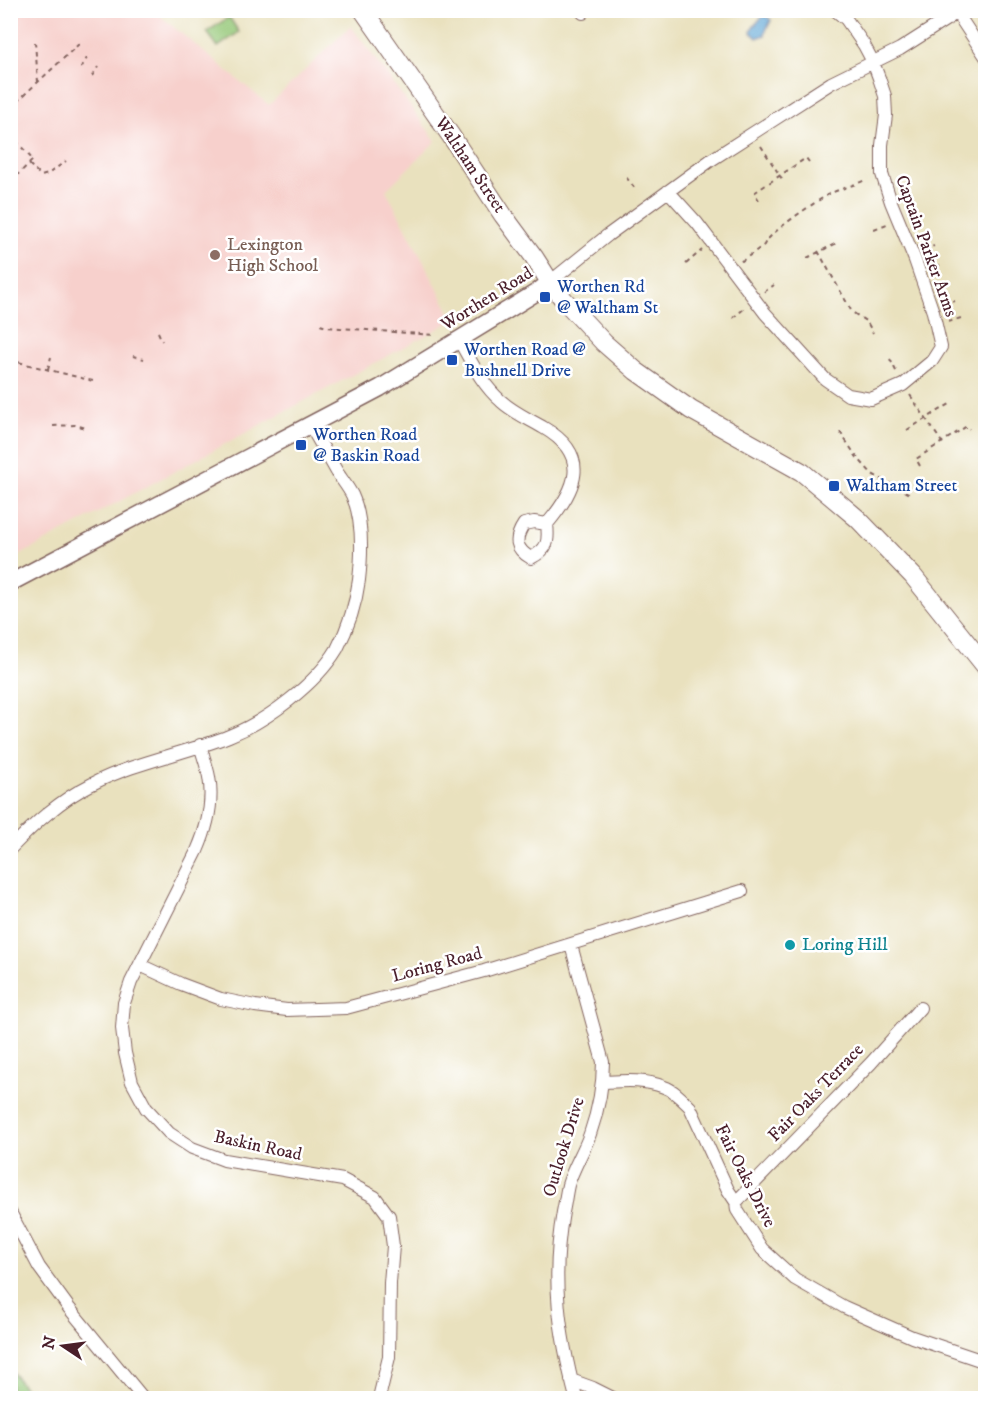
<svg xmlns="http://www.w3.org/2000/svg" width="996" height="1409" font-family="'IM FELL DW Pica',serif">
<rect width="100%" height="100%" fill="#fff"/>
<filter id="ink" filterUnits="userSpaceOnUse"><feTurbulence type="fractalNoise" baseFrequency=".0167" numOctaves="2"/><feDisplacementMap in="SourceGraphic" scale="12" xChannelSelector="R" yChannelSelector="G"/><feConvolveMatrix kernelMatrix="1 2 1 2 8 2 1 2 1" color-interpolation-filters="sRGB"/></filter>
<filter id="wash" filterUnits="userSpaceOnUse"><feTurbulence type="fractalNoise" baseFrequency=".008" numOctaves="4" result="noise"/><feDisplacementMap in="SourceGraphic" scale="24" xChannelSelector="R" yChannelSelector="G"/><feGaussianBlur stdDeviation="1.35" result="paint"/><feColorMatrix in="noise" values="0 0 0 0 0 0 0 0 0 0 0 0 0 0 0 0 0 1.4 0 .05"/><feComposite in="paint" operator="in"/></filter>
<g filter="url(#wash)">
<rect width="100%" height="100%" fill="#e9e1be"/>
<path fill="#f7d0cc" d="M11,10L154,11L269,105L351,26L436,141L386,190L454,320L11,560Z"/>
<path fill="#94c777" stroke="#6f7351" stroke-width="1.5" d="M229,17L239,32L218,47L207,32Z
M10,1371H11L32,1398H11Z"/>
<path fill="#5da6d5" stroke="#546280" stroke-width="1.5" d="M763,16H766L771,20C769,26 765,29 765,35L757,38L751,32L754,26Z"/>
</g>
<g filter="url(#ink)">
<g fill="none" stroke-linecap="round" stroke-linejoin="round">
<defs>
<path id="street" d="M583,10V13
M957,13L986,57
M668,191L697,223L765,313L825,379L848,395L871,399L903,385L932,361L941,347L933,312L915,260L891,202L882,174V145L886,115L885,96L879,78L873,62L864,45L846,19L835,10
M550,282L608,235L711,160L831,83L900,49L961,10
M459,340C471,361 482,385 501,401C514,413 529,419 544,428C592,456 576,490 547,524L534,522L524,524C514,539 515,549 531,558C548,549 549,542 547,524
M200,745C203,756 207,766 209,777C214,803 207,828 197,851L131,982L124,1003L122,1028L125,1053L132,1082L146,1108L169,1133L192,1148L224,1160L343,1180L375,1197L389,1216L393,1246L390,1283L389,1357L379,1398
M10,849C35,823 60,800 92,784C135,762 184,754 229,736C267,721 316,684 337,649C348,628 356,603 359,580C362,554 363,519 352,495C348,487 342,480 337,472C328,456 319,441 310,425
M571,945L603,1062C603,1086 598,1111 590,1134C584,1151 573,1168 568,1185C566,1194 565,1203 563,1212C551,1279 559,1333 576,1398
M140,965L181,984L221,999L255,1006L287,1010L346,1008L484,971L742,891
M603,1082C624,1081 644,1079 664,1087C674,1090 683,1100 690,1107L728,1190L736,1202L737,1210L762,1249L795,1279L844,1307L912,1337L986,1362
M736,1202L871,1063L920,1008
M10,1212L39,1267L69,1308L143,1398
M571,1380L593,1388L613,1398"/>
<path id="secondary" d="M10,583L380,388L537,292L550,282"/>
<path id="primary" d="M363,10L451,136L503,215L534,257L550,282L564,300L604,343L636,371L691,410L802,472L832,497L858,519L913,576L986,667"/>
</defs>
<use href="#street" stroke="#82635e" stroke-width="14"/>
<use href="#secondary" stroke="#82635e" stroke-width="19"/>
<use href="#primary" stroke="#82635e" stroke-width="20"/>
<path stroke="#82635e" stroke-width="2" stroke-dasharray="4.5 4.5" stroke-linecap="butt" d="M35,42L38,82
M81,68L87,58
M92,76L98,67
M10,108L80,43
M10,134L33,160L12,180
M761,146L782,179
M29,164L41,176L48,174L66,161
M626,177L637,191
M759,200L754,193L806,158L809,162
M10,229L16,235L10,253
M874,229L887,224
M924,250L934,246
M818,251L852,312L867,322L873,333
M807,258L837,243
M741,260L742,261L764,245C768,233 818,200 831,193C843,188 855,185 867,179
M686,264L702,250
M930,268L940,265
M764,292L774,285
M944,305L955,301
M733,318L746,307
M948,322L961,318
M320,325L327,327L434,335
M158,332L162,341
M133,356L144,359
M890,359L898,375
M10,360L97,382
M48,369L51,357
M910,395L943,444
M53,426L75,425L86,428
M907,430L950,404
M840,432L856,456L872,474L912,495
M920,466L916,459L967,426L969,429"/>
<use href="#street" stroke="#fff" stroke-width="12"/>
<use href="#secondary" stroke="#fff" stroke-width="16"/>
<use href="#primary" stroke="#fff" stroke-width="18"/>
</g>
</g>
<circle fill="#8d6e63" stroke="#fff" stroke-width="2" cx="215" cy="255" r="6"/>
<g fill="#1a4fb4" stroke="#fff" stroke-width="2">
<rect x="539" y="291" width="12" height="12" rx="3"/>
<rect x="446" y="354" width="12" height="12" rx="3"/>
<rect x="295" y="439" width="12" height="12" rx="3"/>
<rect x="828" y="480" width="12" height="12" rx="3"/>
</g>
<circle fill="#0f9aa8" stroke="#fff" stroke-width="2" cx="790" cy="945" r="6"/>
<g text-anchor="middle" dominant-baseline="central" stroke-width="5" stroke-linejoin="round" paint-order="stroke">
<g font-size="18" fill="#4a1f2b" stroke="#fff">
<text transform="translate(470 165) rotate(56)">Waltham Street</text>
<text transform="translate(926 246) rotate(70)">Captain Parker Arms</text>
<text transform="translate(487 299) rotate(-32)">Worthen Road</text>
<text transform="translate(437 965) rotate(-15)">Loring Road</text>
<text transform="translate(816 1093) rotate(-46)">Fair Oaks Terrace</text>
<text transform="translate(258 1146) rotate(12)">Baskin Road</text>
<text transform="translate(564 1147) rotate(-73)">Outlook Drive</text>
<text transform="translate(745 1176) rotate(63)">Fair Oaks Drive</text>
</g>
<g font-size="18" fill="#785e54" stroke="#fff" text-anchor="start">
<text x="227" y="245">Lexington<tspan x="227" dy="21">High School</tspan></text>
</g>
<g font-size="18" fill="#164399" stroke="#fff" text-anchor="start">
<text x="557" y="287">Worthen Rd<tspan x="557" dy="21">@ Waltham St</tspan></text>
<text x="464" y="350">Worthen Road @<tspan x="464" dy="21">Bushnell Drive</tspan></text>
<text x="313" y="435">Worthen Road<tspan x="313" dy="21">@ Baskin Road</tspan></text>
<text x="846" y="486">Waltham Street</text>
</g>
<g font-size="18" fill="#0d838f" stroke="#fff" text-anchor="start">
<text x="802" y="945">Loring Hill</text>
</g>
</g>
<rect width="996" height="1409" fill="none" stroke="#fff" stroke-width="36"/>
<g transform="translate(63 1346) rotate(283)" stroke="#ffffff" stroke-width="4.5" paint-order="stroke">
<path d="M0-4.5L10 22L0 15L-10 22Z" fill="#4a1f2b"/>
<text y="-9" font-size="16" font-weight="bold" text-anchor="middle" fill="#4a1f2b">N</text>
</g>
</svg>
